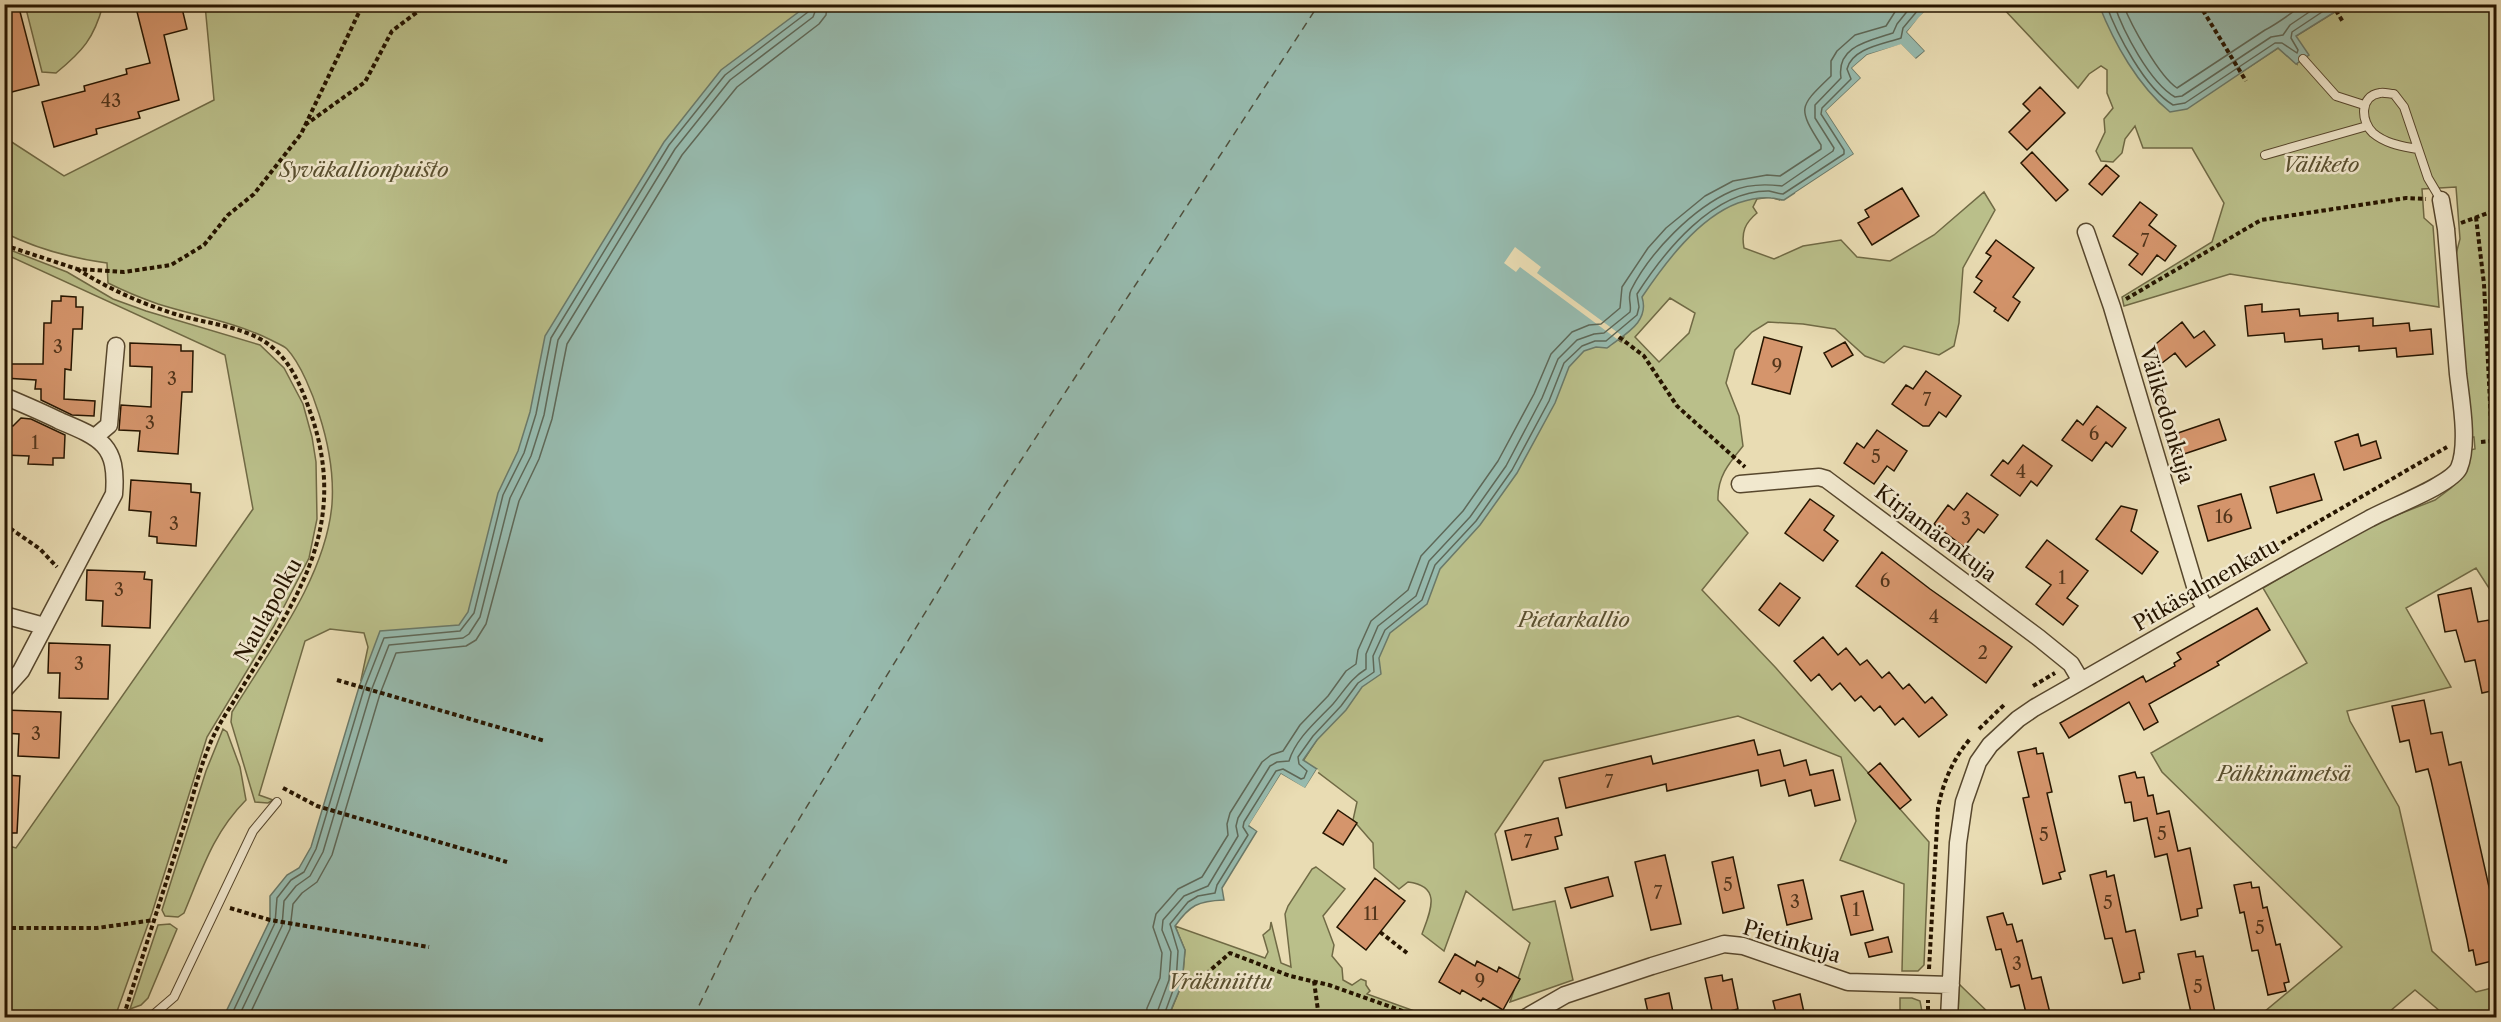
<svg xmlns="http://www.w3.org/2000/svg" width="2501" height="1022" font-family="'Libre Caslon Text',serif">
<rect width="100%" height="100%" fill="#e9dcb3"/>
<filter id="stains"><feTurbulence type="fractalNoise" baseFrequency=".00333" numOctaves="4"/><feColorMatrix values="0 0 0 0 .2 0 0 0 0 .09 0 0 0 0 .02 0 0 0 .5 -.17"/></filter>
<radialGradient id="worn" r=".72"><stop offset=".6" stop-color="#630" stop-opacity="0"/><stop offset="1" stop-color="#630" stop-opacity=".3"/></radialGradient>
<path fill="#babf8a" stroke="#706a45" stroke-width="1.5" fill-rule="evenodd" d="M25,5V4L103,5C94,38 83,51 56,73L42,72Z
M205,5H893L497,615L361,680L368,647L364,633L330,629L305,641L259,795L273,800L268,803L255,802L231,722L232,712C269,651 326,577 332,504C334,475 328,442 319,414C313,395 301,364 287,349C283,345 276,343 271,340C235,322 196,316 158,304C141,298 124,291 108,283L107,263C71,258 37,249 5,233L4,137L64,176L214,100Z
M2000,5H2118L2240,73L2278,48L2297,64L2296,36L2346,5H2496V599L2476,568L2406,608L2451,687L2347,711L2350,721L2399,807L2432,951L2476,992L2496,987V1017H2447L2415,990L2383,1017H2258L2342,947L2162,772L2151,753L2307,663L2263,588L2369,526L2435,500L2451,488L2463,475L2470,450L2475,449L2474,437H2471L2456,254L2460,239L2456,187L2422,189L2424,218L2433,226L2439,307L2230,274L2124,306L2122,297L2212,242L2224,203L2192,148H2143L2135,126L2125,139L2122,153L2113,162L2101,161L2096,151L2105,132L2104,119L2113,108L2107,93V70L2101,66L2089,74L2078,88Z
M1723,181L1780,200L1770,197L1757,199L1753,207L1757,213C1745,223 1741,232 1744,248L1774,259L1803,246L1841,240L1857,257L1890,261L1934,235L1984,192L1995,210L1963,268L1959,323L1954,346L1939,355L1904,346L1884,363L1865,356L1835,329L1803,324L1768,322L1752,332L1735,350L1726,383L1739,416L1743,446C1729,463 1717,477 1718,500L1748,533L1702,590L1776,668L1929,842L1924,965L1918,971H1902L1904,884L1840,860L1856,821L1841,757L1738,716L1544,761L1495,834L1513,910L1555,901L1573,980L1510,1002L1530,943L1466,891L1444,951L1422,934C1430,912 1443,886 1408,882L1399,889L1374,868L1373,843L1353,820L1357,802L1303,761L1588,318L1621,342L1624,337L1595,316ZM1670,298L1695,313L1689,333L1659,362L1635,337Z
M5,248L67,272L113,299L146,311L260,345L284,368L303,404L312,437L316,462L317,519L309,558L274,626L207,737L152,913L115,1017H5V845L16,848L253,509L225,355L5,254Z
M223,729L227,732L240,767L246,800C213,833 202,870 184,913L178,917L165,916L162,910L206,771Z
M1316,867L1345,889L1323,916L1334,945L1332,956L1342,968L1343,980L1352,985L1361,979L1366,981V985L1370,991L1367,994L1431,1017L1168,1018L1182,984L1185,950L1175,926L1265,958L1268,952L1263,935L1270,929L1271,922L1281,963L1291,967L1285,914L1288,906L1312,869Z
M170,924L177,929L148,998L141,1005L130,1009L158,925Z
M1959,984L1993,1017L1958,1018Z
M1900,998H1912L1920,1001L1923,1017H1900Z"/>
<path fill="#97bbaf" stroke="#6a7969" stroke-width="1.5" d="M808,5H1931L1907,32L1925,51L1915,59L1901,45L1867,55L1852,68L1861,78L1826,111L1854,154L1784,200C1779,200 1776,198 1771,198C1761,197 1747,200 1738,203C1698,218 1665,263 1642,297C1650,322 1625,334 1607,348L1596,347L1584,351L1569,367L1555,403L1517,473L1480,525L1440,569L1427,604L1390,633L1379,658L1381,674L1362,687L1346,710L1317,740L1303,760L1317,769L1305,789L1281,774L1249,826L1257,831L1222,888L1224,900C1198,901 1190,905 1175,926L1185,950L1182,984L1168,1017L223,1018L270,920V896L287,875L299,868L311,847L359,687L380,631L459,625L468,612L498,493L518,451L530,412L545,336L664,142L721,70Z
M2099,5H2346L2296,36L2309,55L2296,64L2278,48L2187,109L2170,112C2138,86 2114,43 2099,5Z"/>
<path fill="#e9dcb3" d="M1934,4L1911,32L1928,51L1917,62H1913L1900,48L1868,58L1857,68L1864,79L1830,112L1857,155L1797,196L1795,193L1854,154L1826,111L1861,78L1852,68L1867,55L1901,44L1916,59L1925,51L1907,32L1919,17L1931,5Z
M1515,247L1541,267L1537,273L1621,335L1617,339L1520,267L1516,272L1504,263Z
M1317,769L1319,771L1306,791L1282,778L1253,825L1260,829V833L1249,825L1281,774L1305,788Z"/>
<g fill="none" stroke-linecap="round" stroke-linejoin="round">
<path stroke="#5e6858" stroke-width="1.5" d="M2106,4C2117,35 2145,88 2173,105L2185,103L2275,43H2282L2297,53L2298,50L2291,38L2292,32L2334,4
M2114,4C2123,31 2150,83 2175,97L2182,96L2271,37L2283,35L2290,25L2321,4
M2123,4C2131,25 2159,76 2177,88L2265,30C2279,23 2291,13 2304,4
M230,1018L275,923L277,898L291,880L304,872L316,849L364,689L384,638L460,631L474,613L503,495L524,453L536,414L551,338L669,145L725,75L808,12L811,4
M238,1018L282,926L284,901L296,886L310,876L323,852L371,691L389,645L463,638L469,634L480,617L510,498L531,456L544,415L558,340L675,149L730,80L813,17L818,4
M248,1018L290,929L293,904L302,893L317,882L332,855L380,694L396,653L466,646L476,640L486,624L519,501L539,459L552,419L567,344L682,155L737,87L819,24L826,15L827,4
M1146,1018L1147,1008L1160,978L1162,953L1153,927L1156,914L1178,889L1202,877L1228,835L1227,824L1230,813L1262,762L1271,755L1283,751L1300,725L1328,696L1346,671L1356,664L1358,650L1371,621L1408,590L1421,556L1463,511L1498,461L1534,394L1551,354L1572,332L1589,325L1601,324L1620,308L1622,287L1648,248L1666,228L1705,196L1733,181L1767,175L1780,176L1821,149V145C1797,107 1799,107 1831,76V61L1837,51L1855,35L1886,26L1900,4
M1155,1018L1169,980L1171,952L1162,930L1163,920L1184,896L1208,886L1238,836L1236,826L1238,818L1270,766L1277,762L1289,761C1296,738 1317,721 1333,704C1345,690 1350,679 1366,669V654L1378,626L1416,596L1429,561L1470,517L1506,466L1542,398L1558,359L1577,340L1594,334L1604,333L1630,312C1632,304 1627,298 1631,290C1650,252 1693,208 1732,191C1748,184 1766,184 1782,186L1833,151L1834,148L1815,118V105L1841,78C1836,46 1869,41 1893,33L1897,24L1913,4
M1163,1018L1176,982L1178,951L1170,924L1188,902L1198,896L1215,893L1217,885L1248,835L1243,827L1244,822L1276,771L1283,769L1301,779L1304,778L1307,771L1299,764L1298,757L1313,736L1341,706L1358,683L1374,672L1373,656L1385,630L1422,600L1435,565L1476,521L1512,470L1549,401L1564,363L1582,346L1595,341H1606L1637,315L1639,307L1637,294C1664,252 1713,190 1769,191C1774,192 1778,194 1783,194L1844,154V150L1821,114L1822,108L1851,79L1847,69C1852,48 1884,44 1901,38L1903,28L1923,4"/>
<path stroke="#4e4f3d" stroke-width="1.5" stroke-dasharray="8 6" stroke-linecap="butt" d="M693,1018L751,898L978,526L1319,4"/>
</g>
<path fill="#d5956c" stroke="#261500" stroke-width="1.5" d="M4,4H18L39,85L4,94Z
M135,4H181L187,29L164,35L179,100L138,112L140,118L96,129L97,134L54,147L42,102L85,91L84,86L127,74L126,69L150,63Z
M2040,87L2065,113L2027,150L2009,132L2030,111L2023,104Z
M2032,152L2068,190L2056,201L2021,163Z
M2106,165L2119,176L2102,195L2089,184Z
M1902,188L1919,216L1872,245L1858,223L1869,217L1865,210Z
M2140,202L2157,215L2149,225L2176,246L2165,261L2157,255L2142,275L2129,265L2138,254L2113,236Z
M1996,240L2034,268L2013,297L2020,302L2008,321L1994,311L1996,308L1974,292L1982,281L1976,277L1991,256L1986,253Z
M61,296L76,297V307H83L82,329H73L71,370L65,369L64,399L95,401L94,416L72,415L41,400V389H35L36,380L4,378V364H43L44,323H51L52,301H61Z
M2262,304V312L2299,309L2300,316L2338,313V321L2373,318V326L2409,323L2410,331L2431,329L2433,354L2397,357L2396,348L2359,351V346L2323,349L2322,339L2285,342L2284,333L2248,336L2245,306Z
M2182,322L2194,338L2204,331L2215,345L2186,367L2175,353L2162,363L2151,348Z
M1764,337L1802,347L1790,394L1752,384Z
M1845,342L1853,355L1832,367L1824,353Z
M130,343L181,345V351H193L192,392H182L178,454L138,451L140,431L119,430L121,405L151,407L152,367L130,366Z
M1926,371L1961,396L1946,417L1939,412L1929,426H1923L1892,404L1906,385L1913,389Z
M2097,406L2126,428L2112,447L2106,442L2092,461L2062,440L2077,420L2083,425Z
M21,418L31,419L65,435L64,458H53V465L28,464L29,456L4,455V425L13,426Z
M2219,419L2226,440L2178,456L2172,435Z
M1877,430L1907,451L1894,471L1887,466L1874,484L1844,463L1857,443L1864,448Z
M2358,434L2361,446L2376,441L2381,458L2344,470L2335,442Z
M2023,445L2052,466L2037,486L2031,481L2020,496L1991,475L2003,460L2008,464Z
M2314,474L2322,500L2277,513L2270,487Z
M131,480L191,484V492L200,493L196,546L157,543V537L149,536L151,512L129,510Z
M1967,493L1998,515L1984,533L1978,529L1964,547L1934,524L1948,505L1954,510Z
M2241,494L2251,528L2208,541L2198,506Z
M1810,499L1834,516L1824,530L1838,541L1823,561L1785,533Z
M2121,506L2137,510L2131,531L2158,552L2142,574L2096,539Z
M2047,540L2088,571L2067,598L2078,606L2063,625L2036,604L2051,585L2026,567Z
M1882,552L1930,589L2012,647L1986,683L1856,586Z
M87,570L145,572L144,579L152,580L150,628L102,626L103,601L86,600Z
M1780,583L1800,598L1779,626L1759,610Z
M2471,588L2478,622L2489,620L2496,658V690L2482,693L2475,660L2465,662L2456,630L2445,632L2438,595Z
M2257,608L2270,630L2217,662L2219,665L2149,704L2158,722L2144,730L2129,702L2069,738L2060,723L2143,676L2146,682L2175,666L2174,663L2181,659L2177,653Z
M1823,637L1838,655L1846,648L1860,665L1867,660L1882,678L1889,672L1903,689L1909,684L1925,703L1932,697L1947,715L1919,737L1903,718L1895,725L1880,706L1874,711L1861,696L1855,701L1840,683L1832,690L1819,674L1811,681L1794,661Z
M49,643L110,645L108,699L59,698L60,673H48Z
M2424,700L2431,734L2442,732L2449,765L2461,762L2496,918V960L2476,965L2473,950L2469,951L2467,940L2431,780L2428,769L2416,772L2409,740L2400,742L2392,706Z
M4,710L61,712L59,758L18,756L19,734L4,733Z
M1754,740L1758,755L1780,750L1784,766L1806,760L1810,775L1833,770L1840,800L1815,806L1811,790L1789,796L1785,780L1761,786L1758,770L1667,791L1666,784L1566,808L1559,778L1651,756L1653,764Z
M2036,748L2037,754L2043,753L2052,792L2047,793L2065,871L2059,873L2061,879L2043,884L2023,798L2029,797L2018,752Z
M1880,763L1911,800L1900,809L1868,773Z
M2135,772L2137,778L2144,777L2148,796L2153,795L2157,814L2169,811L2178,851L2190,848L2202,908L2197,909L2198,916L2181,920L2167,854L2155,857L2147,818L2134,821L2131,802L2125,803L2119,776Z
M4,775L20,776L17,833H4Z
M1338,810L1357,823L1343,845L1323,833Z
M1558,818L1562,835L1555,837L1558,849L1512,860L1505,831Z
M1665,855L1681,924L1651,930L1635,862Z
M1733,857L1744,908L1723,913L1712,862Z
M2106,871L2107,877L2114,875L2126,932L2135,930L2144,972L2139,973L2140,979L2123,983L2112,938L2105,939L2090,875Z
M1608,877L1613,896L1571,908L1565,888Z
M1375,878L1405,901L1366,950L1337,927Z
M1803,880L1812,919L1787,925L1778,885Z
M2251,882L2252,888L2259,887L2263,908L2267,907L2276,945L2280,944L2289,982L2284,983L2286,991L2268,995L2258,950L2252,951L2244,912L2240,913L2234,885Z
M1863,891L1873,930L1851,935L1841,896Z
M2003,913L2007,925L2012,924L2017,942L2022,940L2032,979L2041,977L2051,1017H2027L2019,985L2011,987L2001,949L1996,950L1987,917Z
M1888,937L1892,952L1869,957L1865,943Z
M2195,951L2196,957L2203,956L2216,1017H2192L2178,954Z
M1455,954L1475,966L1477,961L1497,972L1499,967L1520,979L1503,1010L1483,998L1481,1001L1462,990L1460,994L1439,982Z
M1722,975L1723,981L1732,979L1738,1009L1713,1015L1705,978Z
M1669,993L1674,1017H1649L1645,999Z
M1800,994L1805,1017H1777L1773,1001Z"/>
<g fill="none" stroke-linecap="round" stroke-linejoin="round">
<defs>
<path id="lane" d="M2303,59L2336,96L2364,105
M2417,149C2402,146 2386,144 2373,133C2361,122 2359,96 2380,93C2384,92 2390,94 2394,94L2404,107L2428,178L2441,200
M2265,155L2367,126
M146,1018L153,1015L174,997L253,831L277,802"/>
<path id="street" d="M2086,232L2112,307L2197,593L2206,610
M4,396C23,404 42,412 60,421C101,438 118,445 114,494L21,671L4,690
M96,436L109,425L116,346
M1740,484L1819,477L1826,479L2039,638L2071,664L2081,681
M4,615L44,626
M1525,1018L1565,995L1652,966L1724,944L1743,946L1848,982L1951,985
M1949,1018L1958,843L1964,802L1978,762L1990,745L2018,719L2034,708C2145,645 2256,580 2369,519C2388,508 2451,485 2459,468C2469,444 2461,400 2458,374C2454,325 2450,277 2446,229L2441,200"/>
</defs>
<use href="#lane" stroke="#57472d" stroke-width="10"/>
<use href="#street" stroke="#57472d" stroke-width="19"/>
<path stroke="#261500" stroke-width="4" stroke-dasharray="4.5 3" stroke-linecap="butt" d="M2199,4L2246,81
M2332,4L2343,22
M305,125L365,82L392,31L428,4
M2476,217L2484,284L2492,441L2496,455
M2461,223L2496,210
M4,245L77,269L124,272L171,265L204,245L228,215L254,194L301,134L363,4
M77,269C109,289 140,303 175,314C206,324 247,326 272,347C294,365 304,394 313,420C348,531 295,601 240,691C232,705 221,720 214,735C200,764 193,798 183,829C163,892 143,955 123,1018
M2126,299L2261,220L2406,198L2426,199
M1619,337L1644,356L1677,406L1745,467
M2481,442L2492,441
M4,524L40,549L57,567
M2223,577L2447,447
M337,680L545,741
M2033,686L2055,673
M1979,729L2006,703
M283,788L317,806L507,862
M230,908L270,920L429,947
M4,928H97L154,920
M1380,932L1407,953
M1929,969L1938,808C1943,782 1953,759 1970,739
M1206,974L1230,953L1290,976L1329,985L1422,1018
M1314,981L1319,1018
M1928,1018V1000"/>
<use href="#lane" stroke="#f1e8ce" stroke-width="8"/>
<use href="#street" stroke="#f1e8ce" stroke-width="16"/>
</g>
<g text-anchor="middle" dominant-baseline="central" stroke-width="5" stroke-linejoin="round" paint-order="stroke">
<g font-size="18" fill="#52351b">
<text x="111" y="101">43</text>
<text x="2145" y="241">7</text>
<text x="58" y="347">3</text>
<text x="1777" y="366">9</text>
<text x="172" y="379">3</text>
<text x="1927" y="400">7</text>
<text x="150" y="423">3</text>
<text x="2094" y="434">6</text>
<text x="35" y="443">1</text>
<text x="1876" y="457">5</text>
<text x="2021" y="472">4</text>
<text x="2224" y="517">16</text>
<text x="1966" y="519">3</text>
<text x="174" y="524">3</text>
<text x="2062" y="578">1</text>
<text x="1885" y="581">6</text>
<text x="119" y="590">3</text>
<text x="1934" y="617">4</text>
<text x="1983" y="653">2</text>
<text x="79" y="664">3</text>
<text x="36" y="734">3</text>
<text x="1609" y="782">7</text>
<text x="2162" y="834">5</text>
<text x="2044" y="835">5</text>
<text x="1528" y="842">7</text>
<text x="1728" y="885">5</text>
<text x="1658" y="893">7</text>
<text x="1795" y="902">3</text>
<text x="2108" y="903">5</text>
<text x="1856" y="910">1</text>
<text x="1371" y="914">11</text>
<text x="2260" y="928">5</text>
<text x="2017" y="964">3</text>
<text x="1480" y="981">9</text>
<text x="2198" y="987">5</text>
</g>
<g font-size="21" font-style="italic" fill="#5a5030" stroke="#f1e8ce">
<text x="2321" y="164">Väliketo</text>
<text x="364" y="169">Syväkallionpuisto</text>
<text x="1574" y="619">Pietarkallio</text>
<text x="2284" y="773">Pähkinämetsä</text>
<text x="1220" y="981">Vräkiniittu</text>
</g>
<g font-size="21" fill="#261500" stroke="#f1e8ce">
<text transform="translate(2167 415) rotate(73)">Välikedonkuja</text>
<text transform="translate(1936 533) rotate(37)">Kirjamäenkuja</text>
<text transform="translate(2206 584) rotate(-30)">Pitkäsalmenkatu</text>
<text transform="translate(268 610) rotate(-61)">Naulapolku</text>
<text transform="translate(1792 941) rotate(17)">Pietinkuja</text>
</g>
</g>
<rect width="2501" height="1022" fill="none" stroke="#e9dcb3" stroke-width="24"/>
<rect x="6" y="6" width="2489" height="1010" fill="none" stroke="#261500" stroke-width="3"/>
<rect x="12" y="12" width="2477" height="998" fill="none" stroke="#261500" stroke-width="1.5"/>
<rect width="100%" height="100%" filter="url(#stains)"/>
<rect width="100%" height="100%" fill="url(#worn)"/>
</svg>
